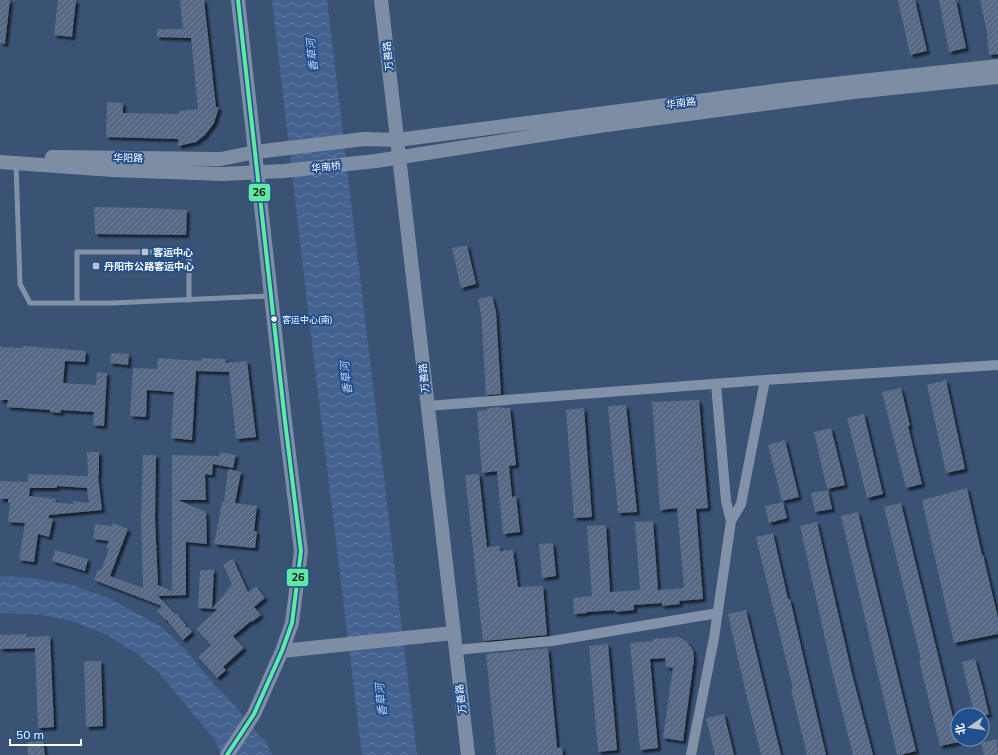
<svg xmlns="http://www.w3.org/2000/svg" width="998" height="755" font-family="Mulish,'Noto Sans SC',sans-serif">
<defs>
<pattern id="water-waves" width="16" height="10" patternUnits="userSpaceOnUse"><rect width="16" height="10" fill="#44628f"/><path d="M0 5q4-4 8 0t8 0" fill="none" stroke="#607aa0"/></pattern>
<pattern id="building-hatch" width="6" height="6" patternUnits="userSpaceOnUse"><rect width="6" height="6" fill="#566984"/><path d="M-1 1l2-2M0 6l6-6M5 7l2-2" fill="none" stroke="#6f8096"/></pattern>
<filter id="shadow"><feDropShadow dx="3" dy="3" stdDeviation="1" flood-color="#0009"/></filter>
</defs>
<rect width="100%" height="100%" fill="#3a5274"/>
<path fill="url(#water-waves)" d="M272,0H327L417,755H362L308,310Z
M0,576L31,578L69,584L106,597L159,625L183,647L211,681L234,705L258,734L266,741L272,755H222L214,739L160,674L136,653L105,634L74,622L39,614L0,613Z"/>
<path fill="url(#building-hatch)" fill-rule="evenodd" filter="url(#shadow)" d="M0,0H10L5,44L0,43Z
M58,0H76L72,37L54,35Z
M180,0H204L216,107H219L214,123L205,135L196,142L178,146V139L106,137L107,102L123,103V113L179,114V111L198,109L191,38L157,37V29H183Z
M898,0H915L927,51L910,55Z
M939,0H956L966,48L949,52Z
M980,0H998V54L989,55L987,33Z
M94,207L149,208L187,210L186,235L95,234Z
M467,245L476,284L461,288L452,248Z
M492,296L496,312L501,394L486,395L481,314L478,299Z
M23,346L86,351L85,362L65,361L63,383L96,385L97,372L107,373L104,426L93,425L94,412L61,410V413L50,412V410L7,407L8,400H0V347L23,348Z
M111,353L129,354L128,365L110,363Z
M158,358L201,361V358L226,359L225,363L247,361L256,437L236,439L229,372L196,371L192,440L171,438L174,392L147,390L146,417L130,416L133,368L157,369Z
M946,380L965,469L946,473L927,385Z
M901,388L910,426H908L922,484L906,488L882,392Z
M699,400L708,508L696,509L703,599L679,601L680,604L662,606V603L634,605V610L615,612V610L587,612V613L574,614L573,598L592,596L587,526L606,525L610,592L640,590L635,522L653,521L658,590L684,588L677,508L660,510L652,402Z
M626,405L637,512L618,513L608,406Z
M502,407V408H510L516,465L509,466L512,497L516,496L520,532L503,534L497,471L482,473L477,411L487,410V408Z
M584,408L592,517L574,518L566,410Z
M864,414L883,494L867,498L847,418Z
M831,428L845,485L827,489L814,432Z
M785,440L799,497L782,501L768,445Z
M87,452H99V476H98L102,510L49,515V518L53,519L49,537L38,534L34,562L19,560L25,523L8,522L10,503H8V499H0V481L28,482V474L88,476ZM57,486L87,488L89,503L74,501L73,504L55,502L56,499L29,496L30,488H57Z
M220,452L236,455L233,468L213,464L212,475L205,474L206,500H178L206,512L207,544L186,542V595L158,596L175,614L176,613L186,625V627H188L192,632L183,640L166,619L165,620L157,611L162,606L94,580L98,569L101,570L109,549L106,548L109,541L93,539L95,524L111,526L113,523L128,529L110,576L143,588L141,520L143,455H156L155,519L158,585L172,591V455L219,456Z
M228,469L241,472L235,503L257,506L254,531H257L255,548L214,544L222,502H224Z
M479,474L487,547L500,546V551L513,550L518,587L543,586L547,635L483,641L465,475Z
M967,488L982,555H983L998,618V634L954,643L922,500Z
M828,490L832,509L815,512L811,493Z
M783,502L787,518L769,523L765,506Z
M901,503L959,742L940,746L919,660H921L884,507Z
M858,512L916,751L900,755H897L841,516Z
M817,522L852,674L873,755H853L834,679L800,526Z
M773,533L788,599H790L826,755H807L791,689H793L756,537Z
M553,543L556,576L542,578L539,544Z
M55,550L88,559L85,571L52,561Z
M233,559L248,592L256,586L265,598L254,607L261,615L252,622L251,621L233,636L244,648L223,667L226,670L217,678L198,657L211,645L196,629L218,609L198,608L200,570H211L214,569L212,609L232,584L223,564Z
M746,610L766,694L781,755H761L747,698L728,614Z
M26,634V637L50,636L54,727L38,728L35,648L0,649V635Z
M679,637L687,642L693,650L694,659L683,741L663,738L673,668L666,667L665,658L650,659L658,748L640,750L630,643L653,641V639Z
M608,644L617,750L598,752L589,646Z
M548,648L557,748L562,747L563,755H496L486,654Z
M975,659L983,689L989,715H975L968,689L962,662Z
M84,661H101L103,726L86,727Z
M724,714L734,755H715L706,718Z
M997,739L998,755H984L981,743Z
M43,741L45,755H28L27,742Z"/>
<g fill="none" stroke-linecap="round" stroke-linejoin="round">
<path stroke="#8192a8" stroke-width="5" d="M16,164L20,284L30,303H112L269,296
M77,303V252H189V300"/>
<path stroke="#8192a8" stroke-width="10" d="M427,406L765,380L998,365
M731,521L741,504L765,380
M455,650L552,641L718,613
M691,755L714,638L731,521L726,501L716,384"/>
<path stroke="#7d8ea4" stroke-width="14" d="M381,0L468,755
M52,157L221,159L255,152L364,139L397,140L789,89L998,66
M0,162L113,170L223,174L284,171L376,161L599,126L854,92L998,77
M282,651L453,633
M227,755L254,714L282,651L292,623L301,551L285,421L238,0"/>
<defs>
<path id="bus-1" d="M227,755L254,714L282,651L292,623L301,551L285,421L238,0"/>
</defs>
<use href="#bus-1" stroke="#214e8d" stroke-width="7"/>
<use href="#bus-1" stroke="#60e9a3" stroke-width="4"/>
</g>
<g fill="#bac2ce" stroke="#214e8d" stroke-width="1.5">
<rect x="141" y="248" width="8" height="8" rx="2"/>
<rect x="92" y="262" width="8" height="8" rx="2"/>
</g>
<circle fill="#fff" stroke="#214e8d" stroke-width="1.5" cx="274" cy="319" r="3.5"/>
<g text-anchor="middle" dominant-baseline="central" stroke-width="4" stroke-linejoin="round" paint-order="stroke">
<g font-size="9" fill="#fff" stroke="#214e8d" text-anchor="start">
<text x="282" y="319">客运中心(南)</text>
</g>
<g font-size="10" fill="#fff" stroke="#214e8d">
<text transform="translate(388 56) rotate(-96)">万善路</text>
<text transform="translate(681 103) rotate(-7)">华南路</text>
<text transform="translate(128 158) rotate(1)">华阳路</text>
<text transform="translate(326 167) rotate(-6)">华南桥</text>
<text transform="translate(424 378) rotate(-96)">万善路</text>
<text transform="translate(461 699) rotate(-97)">万善路</text>
</g>
<g font-size="10" font-weight="bold" fill="#fff" stroke="#214e8d" text-anchor="start">
<text x="153" y="252">客运中心</text>
<text x="104" y="266">丹阳市公路客运中心</text>
</g>
<g font-size="11" font-style="italic" fill="#bbd3f3" stroke="#214e8d">
<text transform="translate(312 55) rotate(-96)">香草河</text>
<text transform="translate(346 378) rotate(-96)">香草河</text>
<text transform="translate(381 700) rotate(-96)">香草河</text>
</g>
</g>
<g stroke="#214e8d" stroke-width="1.5">
<rect x="248" y="183" width="23" height="19" rx="4" fill="#60e9a3"/>
<rect x="286" y="568" width="23" height="19" rx="4" fill="#60e9a3"/>
</g>
<g font-size="11" text-anchor="middle" font-weight="bold" fill="#111">
<text x="259" y="196">26</text>
<text x="298" y="581">26</text>
</g>
<g transform="translate(970 727) rotate(257)"><circle r="19" fill="#214e8d" stroke="#7a95bb"/>
<path d="M0-3L7 15L0 10L-7 15Z" fill="#bac2ce"/>
<text y="-6" font-size="11" font-weight="bold" text-anchor="middle" fill="#ffffff">北</text>
</g>
<path d="M10 739v6h71v-6" fill="none" stroke="#ffffff" stroke-width="2"/>
<text x="16" y="739" font-size="12" fill="#ffffff" stroke="#214e8d" stroke-width="3" paint-order="stroke">50 m</text>
</svg>
